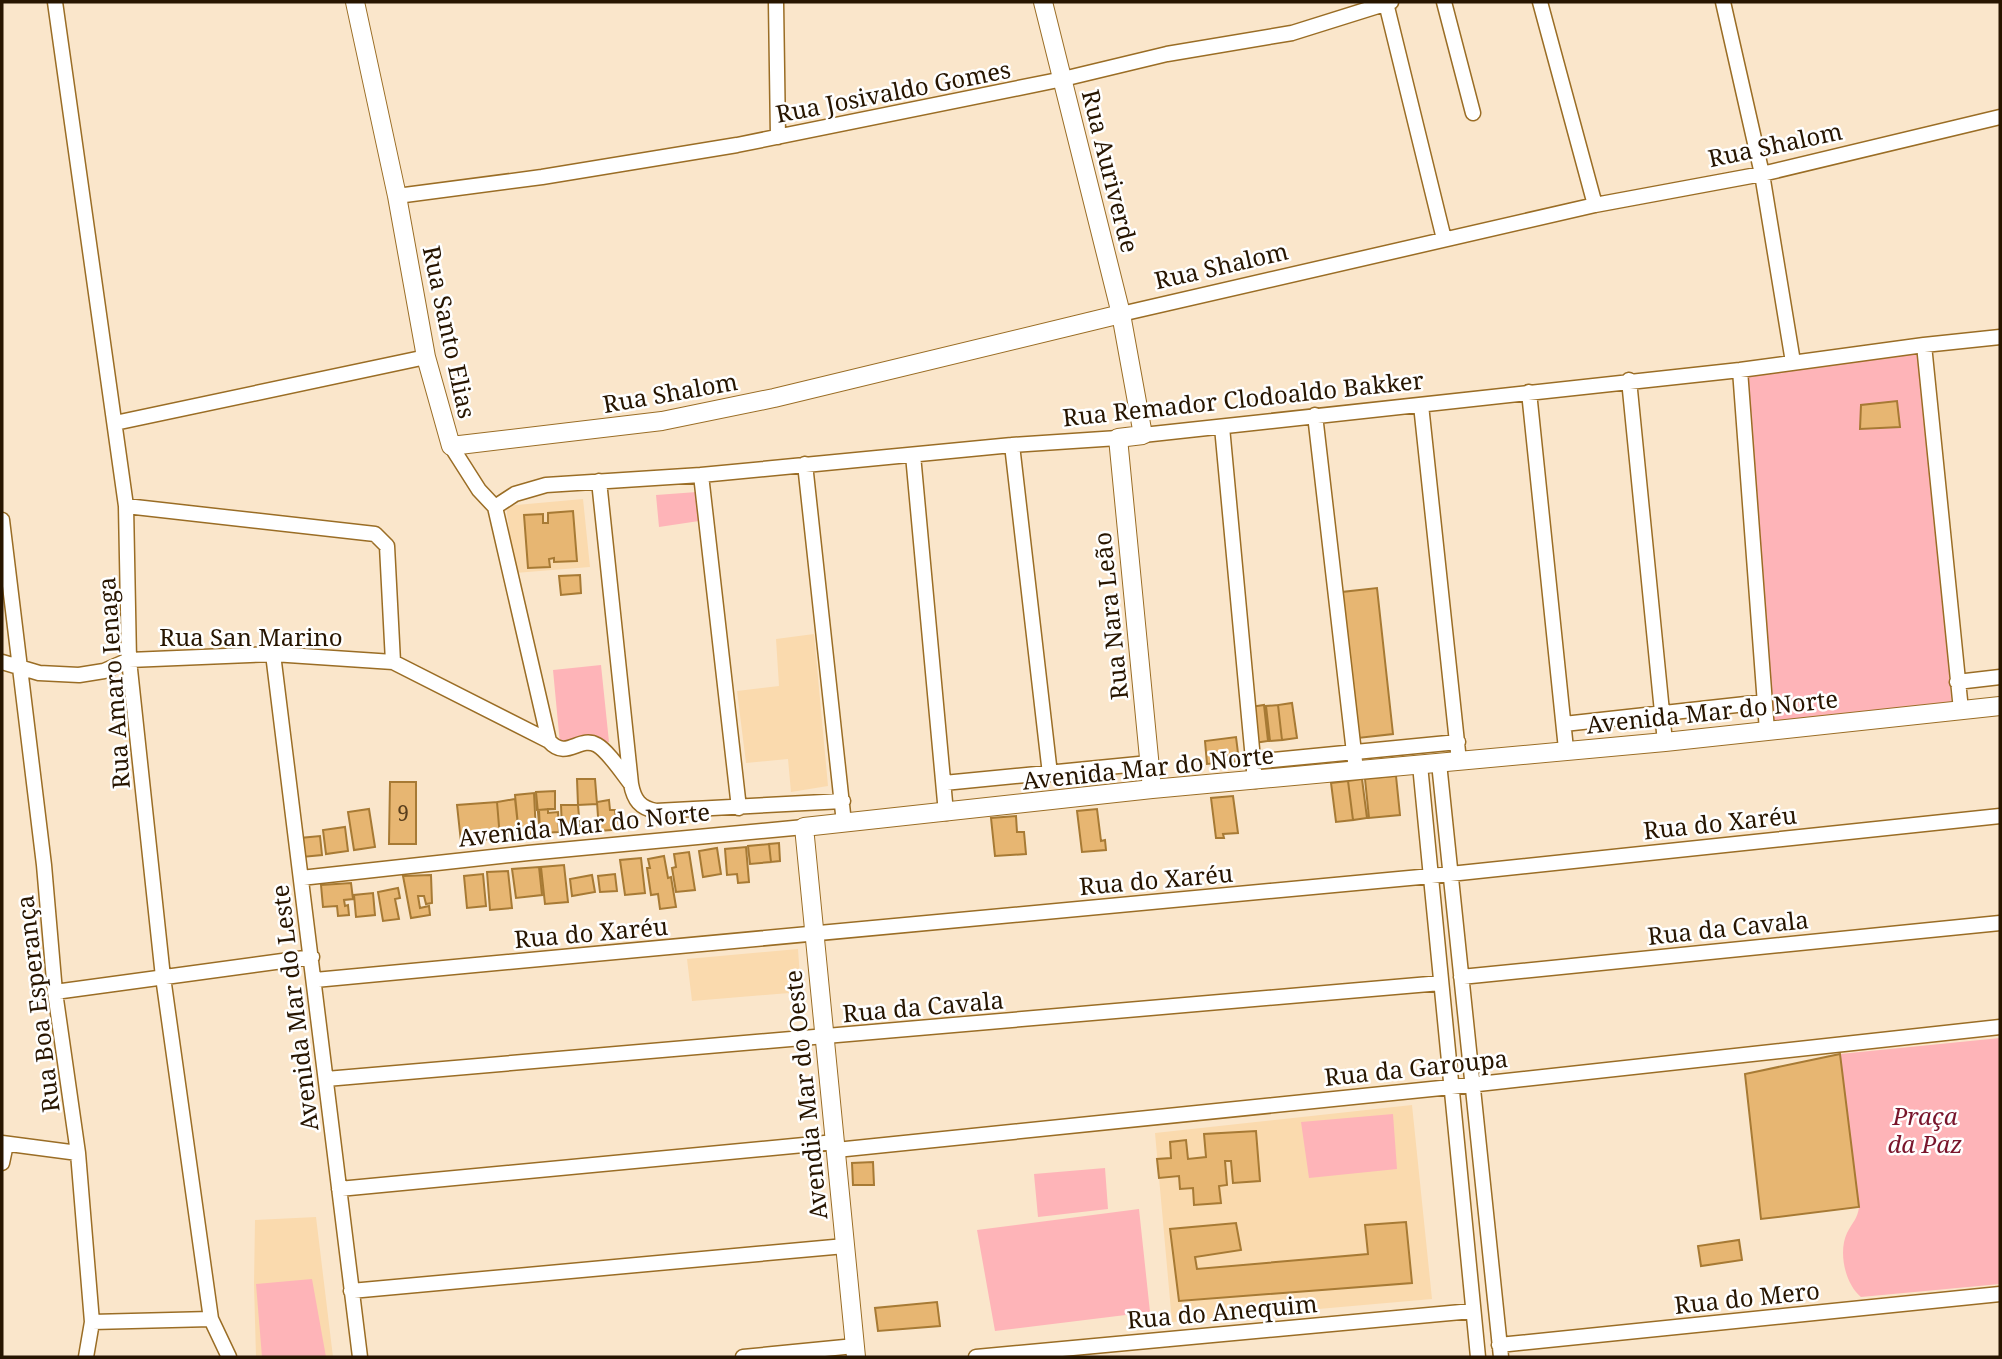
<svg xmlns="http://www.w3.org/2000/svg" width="2002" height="1359" font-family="'Noto Serif',serif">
<rect width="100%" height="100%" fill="#fae6cb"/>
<path fill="#fadaae" d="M583,499L590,567L515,573L506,506Z
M814,634L828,786L791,792L788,759L746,763L737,691L779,686L776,639Z
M798,949L801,992L692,1001L687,959Z
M1412,1105L1432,1299L1172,1322L1155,1133Z
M316,1217L333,1357H256L254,1284L255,1220Z"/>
<path fill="#feb4b8" d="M1924,345L1952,711L1766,725L1740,370Z
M697,492L699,521L659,527L656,495Z
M601,665L609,742L560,744L553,670Z
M2000,1038V1284L1861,1297C1845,1284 1838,1252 1847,1233C1852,1223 1858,1218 1859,1207L1840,1054Z
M1393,1114L1397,1169L1309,1178L1301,1122Z
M1105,1168L1108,1209L1038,1217L1034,1174Z
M1139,1209L1150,1312L995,1331L977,1230Z
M312,1279L326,1357H262L256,1284Z"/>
<path fill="#e7b672" stroke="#a77a34" stroke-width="2" d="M1897,401L1900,427L1860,429L1861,405Z
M573,511L577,561L554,562V558L549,559L550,567L528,568L524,515L543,514V523H548V513Z
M580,575L581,593L561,595L559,576Z
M1377,588L1393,734L1358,738L1342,592Z
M1292,703L1297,738L1282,740L1278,705Z
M1264,705L1268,741L1254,743L1250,707Z
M1278,705L1282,740L1270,741L1266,706Z
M1236,737L1239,761L1207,764L1205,741Z
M1396,776L1400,815L1369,818L1365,779Z
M577,779H595L597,804L578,805Z
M1362,779L1367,818L1353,820L1348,781Z
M1348,781L1353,820L1336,822L1331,783Z
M390,782H416V844H389Z
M555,791V809H548V813L558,812L559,832L540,833L536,792Z
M555,791V809L537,810L536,792Z
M534,793L536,833L519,835L515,795Z
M1233,796L1238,833L1223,834L1224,838H1216L1211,798Z
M515,799L519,835L500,838L497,802Z
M609,800L610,810H615L616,820L623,819L624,829L599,831L597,802Z
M497,802L500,838L461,842L457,805Z
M561,805H578L580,828L562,829Z
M369,809L375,847L354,850L348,812Z
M548,809V813L558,812L559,832L540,833L539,810Z
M1097,809L1101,841L1105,840L1106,850L1082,852L1077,811Z
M1016,816L1017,832H1024L1026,854L995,856L991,818Z
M345,827L348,851L326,854L323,830Z
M320,836L322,855L302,857L300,838Z
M779,843L780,861L771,862L769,844Z
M769,844L771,862L750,864L748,846Z
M746,847L749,882L738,883L737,874L727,875L725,849Z
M717,848L721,874L703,877L699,851Z
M689,852L695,890L676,892L672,868L676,867L674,854Z
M664,856L668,878L671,877L676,907L660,909L658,894L651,895L647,868H650L648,859Z
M641,858L645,893L625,895L620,860Z
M564,865L568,902L545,904L541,867Z
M539,867L542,895L516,898L512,869Z
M508,871L512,908L490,910L487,872Z
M483,874L486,906L467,908L464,876Z
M615,874L617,891L600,892L598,876Z
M431,875L432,903L426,904L424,896H418L420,908L429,906L430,915L411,918L403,876Z
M592,875L595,892L572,896L570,879Z
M351,883L353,899L344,900L345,906L348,905L349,915L338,916L337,906L323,907L321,885Z
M398,888L400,898L395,899L399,919L383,921L378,892Z
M373,893L375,915L356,917L354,895Z
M1840,1054L1859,1207L1761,1219L1745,1074Z
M1256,1131L1260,1181L1233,1183L1231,1161H1225L1227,1185L1219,1186L1221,1203L1194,1205L1193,1188L1180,1189L1179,1176L1159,1178L1157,1159L1171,1158L1170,1142L1186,1140L1188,1159L1206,1157L1204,1134Z
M873,1162L874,1185H853L852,1163Z
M1406,1222L1412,1283L1179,1301L1170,1229L1236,1223L1241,1250L1195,1257L1197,1269L1368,1254L1365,1225Z
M1739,1240L1742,1260L1701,1266L1698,1246Z
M937,1302L940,1326L878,1331L875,1308Z"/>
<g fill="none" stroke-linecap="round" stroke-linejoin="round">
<defs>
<path id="minor" d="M55,2L126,506L129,660L163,977L211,1319L229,1357
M776,2L778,137
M1444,2L1473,113
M1540,2L1595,205
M1723,2L1762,174L1793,362
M1386,3L1444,239
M397,196L542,177L737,145L1063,79L1167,54L1292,33L1391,2
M1121,314L1595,205L1762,174L2000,117
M1924,345L1961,710
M1740,370L1767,731
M1629,380L1665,742
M1529,392L1566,749
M1421,405L1459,761
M1315,415L1356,770
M115,423L426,357
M1222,427L1255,781
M1143,435L1740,370L1924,345L2000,337
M1012,445L1050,774
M451,446L479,490L495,507L549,741
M913,455L946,813
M805,464L844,823
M701,475L739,808
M599,481L631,784C634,800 640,808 656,811L843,801
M126,506L375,534L387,546L393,662
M495,507L515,494L546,485L701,475L1012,445L1118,438
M2,520L44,865L55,992L78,1153L92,1322L86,1357
M273,654L360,1357
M2,662L39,673L79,675L104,671L129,660L273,654L393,662L549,741C567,761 579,735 597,745C608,751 623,774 631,784
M1957,682L2000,677
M1564,724L1764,702
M1253,762L1458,742
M1439,763L1501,1357
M1420,765L1478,1357
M944,783L1149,763
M301,878L528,853L804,827
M1461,977L2000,923
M315,980L1431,876L2000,816
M55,992L312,957
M326,1079L1441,983
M2,1143L78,1153
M836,1150L1451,1087L2000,1027
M2,1163L6,1144
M339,1189L835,1142
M351,1291L845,1246
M92,1322L211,1319
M1499,1345L2000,1294
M743,1357L855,1346
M976,1357L1472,1311"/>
<path id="tertiary" d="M355,2L397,196L426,357L451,446L662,421L774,398L1121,314
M1043,2L1121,314L1143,435L1118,438L1152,789
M856,1357L804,827L1152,789L1665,742L2000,706"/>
</defs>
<use href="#minor" stroke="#9a6d25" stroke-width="17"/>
<use href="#tertiary" stroke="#9a6d25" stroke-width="20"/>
<use href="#minor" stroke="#fff" stroke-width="14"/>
<use href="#tertiary" stroke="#fff" stroke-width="18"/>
</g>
<g text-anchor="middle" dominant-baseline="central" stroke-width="5" stroke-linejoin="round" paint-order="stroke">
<g font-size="21" fill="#573d1c">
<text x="403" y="813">9</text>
</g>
<g font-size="24" fill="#271500" stroke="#fff">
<text transform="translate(893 91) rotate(-11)">Rua Josivaldo Gomes</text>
<text transform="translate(1775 144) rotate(-12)">Rua Shalom</text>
<text transform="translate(1111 171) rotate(76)">Rua Auriverde</text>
<text transform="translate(1221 265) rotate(-13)">Rua Shalom</text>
<text transform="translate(450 332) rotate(78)">Rua Santo Elias</text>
<text transform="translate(670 392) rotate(-10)">Rua Shalom</text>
<text transform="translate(1243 398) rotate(-6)">Rua Remador Clodoaldo Bakker</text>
<text transform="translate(1110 616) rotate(-96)">Rua Nara Leão</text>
<text x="251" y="636">Rua San Marino</text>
<text transform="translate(113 683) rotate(-94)">Rua Amaro Ienaga</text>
<text transform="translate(1712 711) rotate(-6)">Avenida Mar do Norte</text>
<text transform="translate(1148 767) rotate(-6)">Avenida Mar do Norte</text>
<text transform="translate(1720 822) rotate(-6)">Rua do Xaréu</text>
<text transform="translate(584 824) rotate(-6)">Avenida Mar do Norte</text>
<text transform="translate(1156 879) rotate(-5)">Rua do Xaréu</text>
<text transform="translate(1728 927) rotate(-6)">Rua da Cavala</text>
<text transform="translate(591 932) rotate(-5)">Rua do Xaréu</text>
<text transform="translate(37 1004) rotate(-97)">Rua Boa Esperança</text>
<text transform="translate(923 1006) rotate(-5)">Rua da Cavala</text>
<text transform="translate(294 1008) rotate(-97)">Avenida Mar do Leste</text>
<text transform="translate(1416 1067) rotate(-6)">Rua da Garoupa</text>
<text transform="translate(805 1095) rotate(-96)">Avendia Mar do Oeste</text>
<text transform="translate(1747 1297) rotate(-6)">Rua do Mero</text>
<text transform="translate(1222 1311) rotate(-5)">Rua do Anequim</text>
</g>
<g font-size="24" font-style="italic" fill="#79152b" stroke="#fff">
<text x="1925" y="1115">Praça<tspan x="1925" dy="28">da Paz</tspan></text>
</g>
</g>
<rect width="2002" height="1359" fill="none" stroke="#271500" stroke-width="7"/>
</svg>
